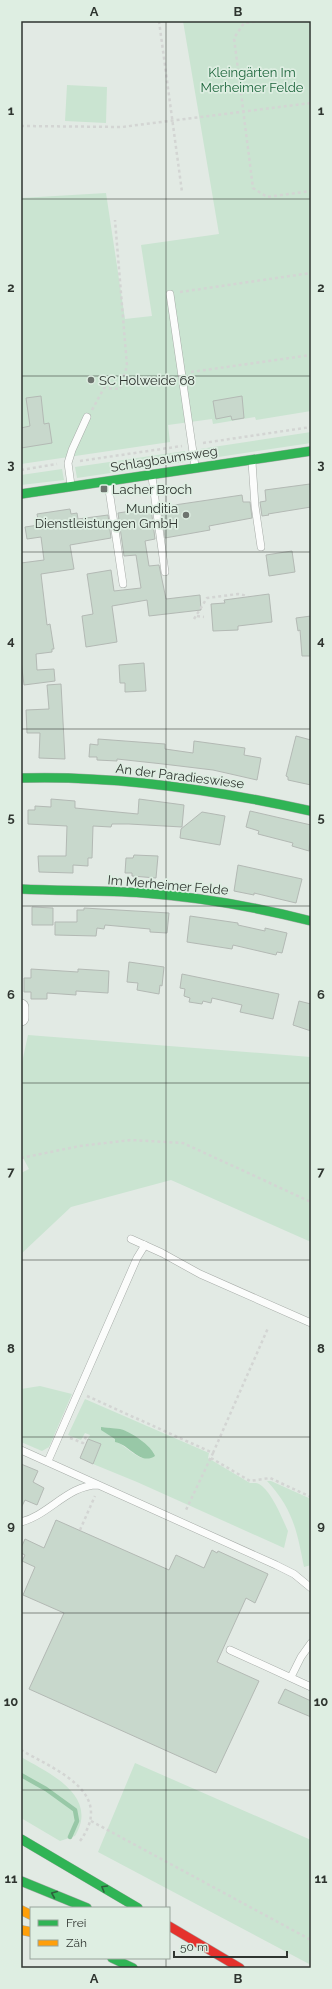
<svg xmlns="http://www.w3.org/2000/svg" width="332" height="1989" font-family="Raleway,sans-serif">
<rect width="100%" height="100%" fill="#e2eae4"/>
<path fill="#cae4d1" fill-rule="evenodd" d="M183,21H311V411L256,420L255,417L213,424L212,419L168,425L170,442L21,464V198L106,193L125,319L152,316L141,245L219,234Z
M67,85L107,87L106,123L65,121Z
M311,432V443L205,459L200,449Z
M185,451L184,462L77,478L75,467Z
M62,469L64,480L21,485V475Z
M28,1035L311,1057V1242L171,1180L71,1207L21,1254V1173L29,1169L21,1154V1067Z
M40,1386L72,1394L49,1447L42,1451L21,1442V1389Z
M85,1399L209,1453L208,1458L250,1483C254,1483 258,1482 262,1486C273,1495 282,1518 288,1531L284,1548L137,1482L93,1464L101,1444L88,1439L90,1435L85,1433L81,1440L68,1435ZM103,1427L123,1430L141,1440L154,1453C151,1455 147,1458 142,1458C136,1457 107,1434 103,1427Z
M267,1481H271L311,1499V1565L304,1567C297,1531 293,1509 267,1481Z
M21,1757C51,1774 99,1796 75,1836L60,1841L21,1818Z
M135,1763L311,1840V1965L98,1852Z"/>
<path fill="#98c8a7" d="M101,1427C107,1428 114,1428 120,1429C130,1431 152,1446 155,1456C140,1466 129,1444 115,1442V1439L101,1430Z"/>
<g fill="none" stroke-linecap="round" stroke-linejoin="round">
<path stroke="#98c8a7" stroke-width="4.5" d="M21,1775L46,1789L75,1810L77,1821L70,1837"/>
</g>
<path fill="#c8d8cc" stroke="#b3b9b4" d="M41,396L44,424L49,423L52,443L21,448V428L30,426L26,398Z
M242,396L244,418L232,420L231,416L216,419L213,401Z
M310,484L311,507L268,514L269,515L262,516L260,502L266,501L265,490Z
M242,495L243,502H250L252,518L209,526L210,530L165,538L161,507Z
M151,508L155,539L145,541L149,566L159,565L166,599L200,595L201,610L149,616L147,600L112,606L117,642L86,647L82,616L93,614L87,574L111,570L114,591L141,588L136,555L124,556L118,513Z
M70,509L71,514L77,513L78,519L108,515L111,538L70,545L74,569L41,574L47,625L50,624L54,649H52V652L36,654L37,670L54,669L55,681L24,685L21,661V563L44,560L41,537L27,539L25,527L39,525L37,514Z
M292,551L295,572L269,576L266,555Z
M269,594L272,622L238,626V630L213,631L211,604L225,603L224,600Z
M311,616V656H302L300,630L298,631L296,618Z
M144,663L146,691L125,692V683H120L119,665Z
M61,684L65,759L39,758L40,733H27L26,710L49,709L47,685Z
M296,736L311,740V785L288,780V777L286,776Z
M98,739L165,744V749L193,753L194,741L245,748L244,755L261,758L257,780L213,770L163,764L117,759V761L97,760V757H89L90,744L98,745Z
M51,799L75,801V808L138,814L139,799L184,805L182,827L129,824H112L111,827L93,826L92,858H88V866L73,865V873L39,872L38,856H66L67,826L28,824V810H35V806L51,807Z
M250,811L311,825L309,851L292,846L293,843L258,834L259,831L246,827Z
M202,812L225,816L220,845L180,838L181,829Z
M134,855L158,856L156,878L132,876V873H125L126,858H133Z
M238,865L302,879L296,903L254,893V895L234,891Z
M32,907L53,908V925H32Z
M84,908L169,913L167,933L150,932V929L105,925L104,929L97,928L96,936L55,935V922H77V910H84Z
M190,916L238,923V925L265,931V928L287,933L282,953L277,952L276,955L233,945L232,949L187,942Z
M129,962L164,967L162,986L160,985L159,994L137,990L138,983L127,982Z
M31,969L78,972V969L109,971L108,993L76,991V995L47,993V999H31V992H24V978H31Z
M182,974L279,994L273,1019L240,1012L242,1005L212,998L211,1003L203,1001L202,1004L189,1002L190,998L184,996L185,989L180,988Z
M299,1001L311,1004V1031L293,1025Z
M88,1439L101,1444L93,1464L80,1458Z
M21,1464L38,1471L33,1482L44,1488L37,1505L25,1500L21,1508Z
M56,1520L169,1570L176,1555L204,1568L212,1550L217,1553L218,1551L268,1574L255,1603L246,1598L217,1662L259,1681L216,1773L29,1689L64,1613L23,1595L35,1567L22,1561L25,1555L21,1553V1548L25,1539L44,1548Z
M285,1689L311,1701V1717L278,1703Z"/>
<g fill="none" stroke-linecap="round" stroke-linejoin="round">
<defs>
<path id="lane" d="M170,294L195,466
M252,462L255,506L261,547
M152,477L165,572
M108,483L123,584
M71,485L68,463L72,450L87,417
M131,1239L162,1253L200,1274L311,1323
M21,1450L276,1565L294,1574L311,1588
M48,1461L137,1258L145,1245
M21,1522C49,1515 68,1485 98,1485
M230,1650L311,1687
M291,1677L301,1657L311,1643"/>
<path id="street" d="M21,1007V1018"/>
<path id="fast" d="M21,494L311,451
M21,778C118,775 216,790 311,811
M21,889C62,891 102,890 143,893C200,897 256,907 311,921
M21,1839L138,1908
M21,1881L87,1908
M112,1958L133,1968"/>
<path id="slow" d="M21,1910L31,1915
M21,1930L31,1932"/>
<path id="jam" d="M169,1926L240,1968"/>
</defs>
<use href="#lane" stroke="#a6aba7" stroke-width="8"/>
<use href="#street" stroke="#a6aba7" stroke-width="16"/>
<use href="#fast" stroke="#a6aba7" stroke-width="10"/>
<use href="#slow" stroke="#a6aba7" stroke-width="10"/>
<use href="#jam" stroke="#a6aba7" stroke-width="10"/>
<path stroke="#d3d5d3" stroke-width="2.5" stroke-dasharray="3 3" stroke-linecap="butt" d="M159,21L182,192
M261,21L244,23L234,38L253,188L267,197L311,191
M21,126L122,127L311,103
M180,292L311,273
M191,372L311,355
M92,410L104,388L120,389L127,366L115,220
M203,443L311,427
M80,461L182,446
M21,470L57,464
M197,616L204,617
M194,619L207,598L238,594L248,596
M21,1158L80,1146L131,1140L183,1143L311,1202
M87,1396L213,1453L185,1512
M70,1438L83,1443L86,1437
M213,1453L268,1328
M211,1458L250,1481L270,1478L311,1497
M80,1530L95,1496
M21,1750C55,1770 116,1792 80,1841
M91,1821L311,1940"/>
<use href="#lane" stroke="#fbfcfb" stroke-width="7"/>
<use href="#street" stroke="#fbfcfb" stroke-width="15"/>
<use href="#fast" stroke="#30b455" stroke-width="9"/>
<use href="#slow" stroke="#ff9f0a" stroke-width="9"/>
<use href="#jam" stroke="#e5322d" stroke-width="9"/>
</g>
<defs><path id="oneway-chevron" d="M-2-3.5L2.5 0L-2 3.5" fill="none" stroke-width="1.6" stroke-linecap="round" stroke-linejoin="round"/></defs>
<g stroke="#2f613d">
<use href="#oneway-chevron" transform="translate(104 1888) rotate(-150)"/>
<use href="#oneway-chevron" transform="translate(54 1894) rotate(-157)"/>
</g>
<path fill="none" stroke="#2f3530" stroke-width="1" stroke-opacity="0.55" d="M166,21V1908M21,199H311M21,376H311M21,552H311M21,729H311M21,906H311M21,1083H311M21,1260H311M21,1437H311M21,1613H311M21,1790H311M166,1958V1968"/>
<g fill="#6e746f" stroke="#deeee2" stroke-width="1.5">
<circle cx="91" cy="380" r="4"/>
<rect x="100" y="485" width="8" height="8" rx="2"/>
<circle cx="186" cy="515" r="4"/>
</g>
<g text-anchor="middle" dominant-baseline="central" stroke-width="3.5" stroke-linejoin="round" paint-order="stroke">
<g font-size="13" fill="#1c653b" stroke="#deeee2">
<text x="252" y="72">Kleingärten Im<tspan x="252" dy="15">Merheimer Felde</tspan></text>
</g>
<g font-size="13" fill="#2f3530" stroke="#deeee2" text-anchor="start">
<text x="99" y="380">SC Holweide 68</text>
<text x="112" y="489">Lacher Broch</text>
<text x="178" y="508" text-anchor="end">Munditia<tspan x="178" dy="15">Dienstleistungen GmbH</tspan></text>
</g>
<g font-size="13" fill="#2f3530" stroke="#deeee2">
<text transform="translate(164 459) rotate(-9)">Schlagbaumsweg</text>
<text transform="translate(180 776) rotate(7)">An der Paradieswiese</text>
<text transform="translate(168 885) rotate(5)">Im Merheimer Felde</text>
</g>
</g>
<rect width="332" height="1989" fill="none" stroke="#deeee2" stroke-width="44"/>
<rect x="30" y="1907" width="140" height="52" fill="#deeee2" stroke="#98a49b"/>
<rect x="38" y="1920" width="20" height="6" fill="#30b455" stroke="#98a49b"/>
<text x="66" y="1927" font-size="12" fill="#2f3530">Frei</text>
<rect x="38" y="1940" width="20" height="6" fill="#ff9f0a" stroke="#98a49b"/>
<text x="66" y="1947" font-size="12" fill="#2f3530">Zäh</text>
<path d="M174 1951v6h113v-6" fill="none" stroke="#2f3530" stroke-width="2"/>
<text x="180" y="1951" font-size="12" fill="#2f3530" stroke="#deeee2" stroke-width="3" paint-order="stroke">50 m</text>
<rect x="22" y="22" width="288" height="1945" fill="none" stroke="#2f3530" stroke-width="1.5"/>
<g font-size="13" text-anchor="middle" font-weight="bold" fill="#2f3530">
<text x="94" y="16">A</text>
<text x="238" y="16">B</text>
<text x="11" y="115">1</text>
<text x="321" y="115">1</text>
<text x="11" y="292">2</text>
<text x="321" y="292">2</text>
<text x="11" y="469">3</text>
<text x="321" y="469">3</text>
<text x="11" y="645">4</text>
<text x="321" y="645">4</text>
<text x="11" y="822">5</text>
<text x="321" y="822">5</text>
<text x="11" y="999">6</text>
<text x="321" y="999">6</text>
<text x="11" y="1176">7</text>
<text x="321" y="1176">7</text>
<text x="11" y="1353">8</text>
<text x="321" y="1353">8</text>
<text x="11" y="1530">9</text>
<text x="321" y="1530">9</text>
<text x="11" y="1706">10</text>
<text x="321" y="1706">10</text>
<text x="11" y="1883">11</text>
<text x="321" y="1883">11</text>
<text x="94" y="1983">A</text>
<text x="238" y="1983">B</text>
</g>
</svg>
